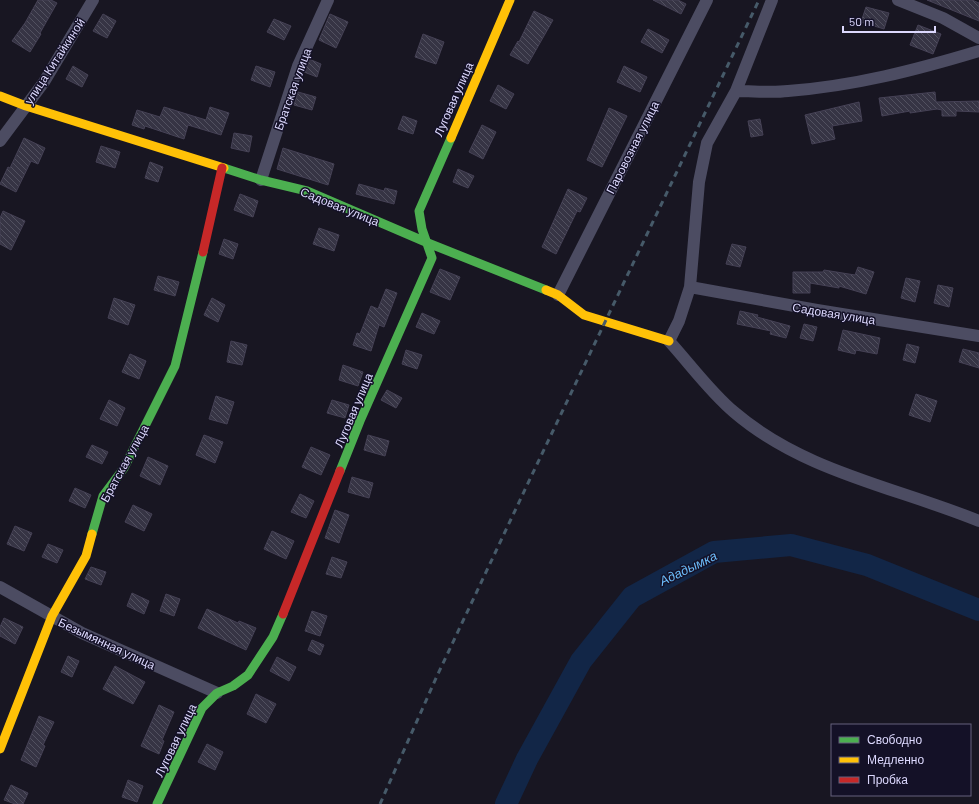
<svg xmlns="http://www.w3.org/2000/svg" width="979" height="804" font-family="Barlow,sans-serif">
<defs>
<pattern id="building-back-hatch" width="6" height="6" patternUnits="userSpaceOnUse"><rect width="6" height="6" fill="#363444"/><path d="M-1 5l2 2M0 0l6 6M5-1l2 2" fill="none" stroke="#525160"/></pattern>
</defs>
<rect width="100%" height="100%" fill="#181622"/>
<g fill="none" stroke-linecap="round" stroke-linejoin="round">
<path stroke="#122647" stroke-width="22" d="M506,804L527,759L581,661L632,597L714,552L791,545L867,565L979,610"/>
</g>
<path fill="url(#building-back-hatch)" stroke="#454155" d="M38,0H51L57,3L40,33L41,34L30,52L12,41L25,23Z
M653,0H678L686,4L681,14Z
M927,0H972L979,3V21Z
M866,7L889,13L884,29L861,22Z
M534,11L553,20L528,64L510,55L518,41L519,42Z
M103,14L116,21L107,38L93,31Z
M330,14L348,22L336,48L319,40Z
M274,19L291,26L284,40L267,32Z
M918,25L941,34L933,54L910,45Z
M648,29L669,40L662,53L641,42Z
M423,34L444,42L436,64L415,57Z
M309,59L321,64L317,77L304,72Z
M73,66L88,75L82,87L66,79Z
M256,66L275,72L270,87L251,80Z
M624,66L647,77L640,92L617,82Z
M498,85L514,94L506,109L490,101Z
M298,92L316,97L312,110L294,105Z
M935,92L936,102L979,101V112L956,111V116H942V110L937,109L910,113V111L882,116L879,98Z
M859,102L862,121L832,126L835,139L812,144L805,115Z
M164,107L206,120L210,107L229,113L221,135L188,125L184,139L145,126L144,129L132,125L137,110L160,117Z
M609,108L627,116L602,167L587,160Z
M403,116L417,121L413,134L398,129Z
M760,119L763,135L751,137L748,121Z
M482,125L496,132L483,159L469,152Z
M234,133L252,136L249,152L231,148Z
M24,138L45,148L38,164L31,161L16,192L0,184L8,167L10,168Z
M101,146L120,152L115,168L96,162Z
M283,148L334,164L328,185L277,169Z
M150,162L163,167L158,182L145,178Z
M458,169L474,176L468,188L453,182Z
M359,184L384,191L385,188L397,191L394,204L356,194Z
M568,189L587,198L580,212L577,211L556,254L542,247Z
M240,194L258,201L253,217L234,210Z
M3,211L25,221L11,250L0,244V218Z
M319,228L339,235L334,251L313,244Z
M224,239L238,244L233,259L219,254Z
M732,244L746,247L740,267L726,264Z
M858,267L874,272L866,294L839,286V288L810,283V293H793V272H823L824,270L855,275Z
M440,269L460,277L450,300L430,292Z
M158,276L179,282L175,296L154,290Z
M906,278L920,281L915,302L901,298Z
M938,285L953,288L949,307L934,303Z
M386,289L397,293L384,327L379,325L371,351L353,345L357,333L360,334L371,306L378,309Z
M114,298L135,305L128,325L108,318Z
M212,298L225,305L218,322L204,315Z
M740,311L758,315L757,317L790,326L786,338L770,334L771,331L737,324Z
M422,313L440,321L434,334L416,327Z
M804,324L817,327L813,341L800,338Z
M843,330L880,338L877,354L856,350L855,354L838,350Z
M231,341L247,345L242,365L227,362Z
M907,344L919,347L915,363L903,360Z
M963,349L979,353V368L959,362Z
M406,350L422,355L417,369L402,364Z
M130,354L146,361L139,379L122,372Z
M343,365L363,372L358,386L339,380Z
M387,390L402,398L396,408L381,400Z
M916,394L937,401L930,422L909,415Z
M216,396L234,402L227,424L209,419Z
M109,400L125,408L117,426L100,419Z
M332,400L349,405L345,418L327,413Z
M204,435L223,442L215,463L196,455Z
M368,435L389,441L385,456L364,450Z
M92,445L108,452L102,464L86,457Z
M311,447L330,455L321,475L302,467Z
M148,457L168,466L160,485L140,476Z
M352,477L373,483L369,498L348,492Z
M75,488L91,495L85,508L69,501Z
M300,494L314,501L306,518L291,512Z
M133,505L152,514L144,531L125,522Z
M335,510L349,515L339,543L325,538Z
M15,526L32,533L24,551L7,544Z
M272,531L294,541L286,559L264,549Z
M48,544L63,550L57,563L42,557Z
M332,557L347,562L341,578L326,574Z
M91,567L106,572L101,585L85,579Z
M132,593L149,601L144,614L127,606Z
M166,594L180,599L174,616L160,611Z
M207,609L238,623L239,621L256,628L246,650L198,628Z
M312,611L327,616L320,636L305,631Z
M4,618L23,627L15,644L0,636V627Z
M312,640L324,645L320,655L308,650Z
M68,656L79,661L72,677L61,672Z
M277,657L296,667L289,681L270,671Z
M115,666L145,682L133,704L103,689Z
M256,694L276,704L266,723L247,714Z
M159,705L174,712L162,740L164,741L159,754L141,746Z
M39,716L54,722L43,745L45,746L36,767L21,760Z
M207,744L223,752L215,770L198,762Z
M128,780L143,786L137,802L122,797Z
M11,785L28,793L23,804H15L4,800Z"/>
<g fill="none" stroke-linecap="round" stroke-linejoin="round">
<path stroke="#4c4c62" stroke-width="12" d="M772,0L736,91L707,143L699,182L690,287L679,321L669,341C689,363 711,393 734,412C804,472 896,487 979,521
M898,0L943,18L979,38
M736,91C754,91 771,93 788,91C854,86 916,70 979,51
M0,141L44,82L93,0
M261,180L298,66L328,0
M690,287L817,310L979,336
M558,295L707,0
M0,587L82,633L217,693"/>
<path stroke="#4caf50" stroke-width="9" d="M224,168L261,180L307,191L428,243L546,290
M340,471L360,421L432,258L422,229L419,211L451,138
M92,534L103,496L124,468L175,366L203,252
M157,804L202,708L217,693L233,686L248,675L273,637L283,614"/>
<path stroke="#ffc107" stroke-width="9" d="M0,96L26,106L224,168
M451,138L510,0
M546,290L558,295L584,315L669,341
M0,749L52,616L86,556L92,534"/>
<path stroke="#c62828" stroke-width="9" d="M203,252L222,168
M283,614L340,471"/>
<path stroke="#465a69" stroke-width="3" stroke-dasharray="6 5" stroke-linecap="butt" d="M380,804L437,676L529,481L759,0"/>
</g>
<g text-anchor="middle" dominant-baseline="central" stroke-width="3" stroke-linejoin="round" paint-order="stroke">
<g font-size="12" fill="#dcd8fd" stroke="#141127">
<text transform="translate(54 61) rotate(-57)">улица Китайкиной</text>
<text transform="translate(292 89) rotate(-70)">Братская улица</text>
<text transform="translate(453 99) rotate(-66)">Луговая улица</text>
<text transform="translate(632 147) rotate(-63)">Паровозная улица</text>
<text transform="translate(340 206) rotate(22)">Садовая улица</text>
<text transform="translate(834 313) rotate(9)">Садовая улица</text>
<text transform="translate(353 410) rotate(-67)">Луговая улица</text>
<text transform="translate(124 463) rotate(-61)">Братская улица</text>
<text transform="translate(107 643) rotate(25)">Безымянная улица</text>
<text transform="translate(175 740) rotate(-64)">Луговая улица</text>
</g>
<g font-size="13" font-style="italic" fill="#6bbbf9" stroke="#141127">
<text transform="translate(688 568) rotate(-26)">Ададымка</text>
</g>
</g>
<rect x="831" y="724" width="140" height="72" fill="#141127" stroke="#64617d"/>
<rect x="839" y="737" width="20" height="6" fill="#4caf50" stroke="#64617d"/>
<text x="867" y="744" font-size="12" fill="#dcd8fd">Свободно</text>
<rect x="839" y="757" width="20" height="6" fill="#ffc107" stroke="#64617d"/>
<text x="867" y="764" font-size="12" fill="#dcd8fd">Медленно</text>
<rect x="839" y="777" width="20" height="6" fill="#c62828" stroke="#64617d"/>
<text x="867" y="784" font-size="12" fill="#dcd8fd">Пробка</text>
<path d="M843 26v6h92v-6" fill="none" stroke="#dcd8fd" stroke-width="2"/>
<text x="849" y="26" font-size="12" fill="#dcd8fd" stroke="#141127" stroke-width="3" paint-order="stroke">50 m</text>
</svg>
